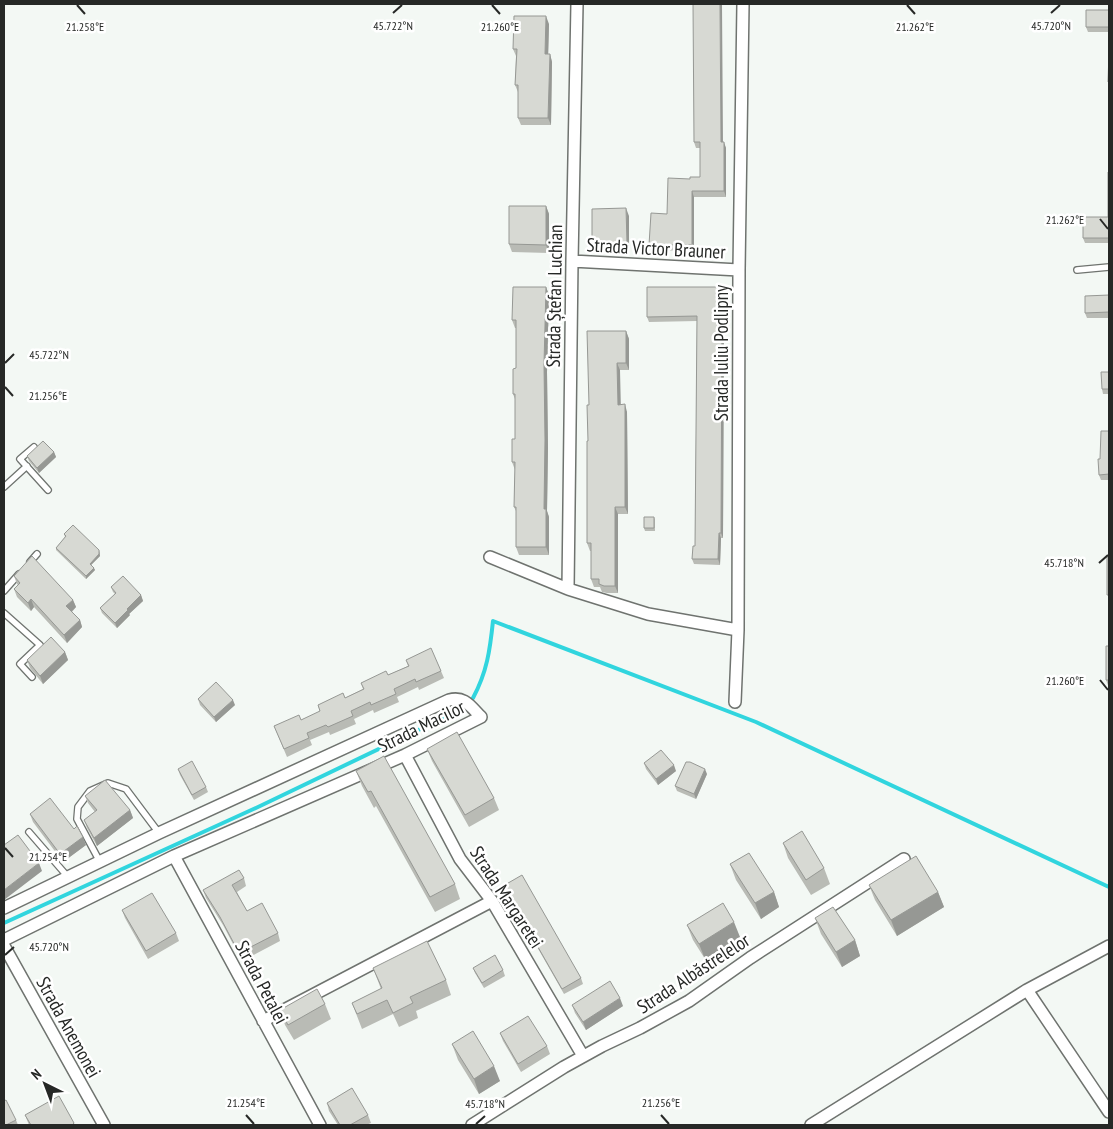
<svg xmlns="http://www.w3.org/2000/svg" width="1113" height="1129" font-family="'PT Sans Narrow',sans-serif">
<rect width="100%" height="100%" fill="#f3f8f4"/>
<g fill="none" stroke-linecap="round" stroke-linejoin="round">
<path stroke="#31d5de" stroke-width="4" d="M473,698C487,672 490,650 493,621L756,722L1109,887
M4,923L258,807L460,710"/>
<defs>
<path id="lane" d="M1077,270L1109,267
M34,447L20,459L48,490
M4,487L27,466
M30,562L37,554
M4,591L19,574
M4,613L40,645L20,664L32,677
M29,832L68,877
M100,862L77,819L78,807L90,791L108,783L126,789L159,833"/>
<path id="street" d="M572,261L739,270
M490,557L568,589L648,614L738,630
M568,589L572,261L577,4
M735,702L738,630L739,270L743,4
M405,755L460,859L492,901L583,1056
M174,856L320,1125
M4,908L159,833L449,700C465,696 470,706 481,717L405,755L174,856L4,940
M4,946L104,1125
M1027,990L1109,1112
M263,1021L492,901
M472,1125L564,1067L602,1046L640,1028L689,1001L750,958L904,859
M811,1125L1027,990L1109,946"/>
</defs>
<use href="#lane" stroke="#6f736f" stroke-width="8"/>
<use href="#street" stroke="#6f736f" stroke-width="14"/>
<use href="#lane" stroke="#fff" stroke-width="5.5"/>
<use href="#street" stroke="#fff" stroke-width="11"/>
</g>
<path fill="#b9bbb5" d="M1109,10V32H1088L1086,27Z
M549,24L548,54H550L552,62L551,125H521L518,118V92L515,85L516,56L513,49Z
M694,142H723L726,148V197H694V251L651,250L649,245L667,214L690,179L700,177V148H696Z
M1109,172V243H1085L1083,238L1108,217Z
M546,206L549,214V253L512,252L509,244Z
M629,216V251L595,252L592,244Z
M546,287L549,295L547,372L548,448L547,511L549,517V555H519L516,547V511L514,507L515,470L512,462L515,439V399L513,394L516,368V328H515L512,320Z
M727,293L726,316H724L723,538H721L720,565L694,564L692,559L695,546L697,321L649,322L647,317Z
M1109,295V318H1087L1085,313Z
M626,331L629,339V370H620V404L627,412L628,514H618V593H607L602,592L600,587H594L591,579V551H590L587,543L589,405Z
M1109,372V394H1103L1102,389Z
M1109,412V480H1101L1099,475L1100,459L1109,431Z
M54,452L56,457L39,473L29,461L27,456Z
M654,517L655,519V531H645L644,528Z
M64,534L99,550L100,556L91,565L95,570L86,579L56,550V548L65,537Z
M14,576L73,600L76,607L72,612L80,620L82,627L67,643L34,607L31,611L17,597L14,589L18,585L17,584Z
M111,587L141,595L143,601L129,614L130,615L117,628L102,613L100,608L115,594L113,592Z
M1109,646V688L1106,680Z
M65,652L68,660L43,684L30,668L27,660Z
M406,660L441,671L444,678L419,690L418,687L397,697L399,702L374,713L373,710L354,719L356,724L330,735L329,732L310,740L312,745L287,757L274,726L301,720L320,712L318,705L345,698L363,689L361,683L388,675L408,666Z
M198,699L235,705L216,722L200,705Z
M427,749L494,798L499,810L469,827L432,761Z
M644,763L676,771L658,785L646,769Z
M178,769L206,787L208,792L194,800L180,775Z
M356,771L455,884L460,899L435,912L376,806L374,808L362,786Z
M707,774L696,799L677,791L675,786Z
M85,796L130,810L133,818L97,846L87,828L84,820L95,812L88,803Z
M30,814L86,845L63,862L33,822Z
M783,843L824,868L830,884L811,895L788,858Z
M730,864L774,892L779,907L761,919L736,880Z
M244,878L246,886L237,892L247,911L278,933L280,941L242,961L223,925L206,898L203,890Z
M869,885L938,892L944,907L897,936L875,900Z
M503,886L581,978L583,984L564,994L505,891Z
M122,910L176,933L179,941L148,959L125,918Z
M815,918L855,940L860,956L842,967L821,934Z
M687,925L740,937L705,959L693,940Z
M373,968L446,980L451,995L416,1011L418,1018L399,1027L393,1014L362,1029L352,1003L381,989Z
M473,968L503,970L505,976L484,988L475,973Z
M325,1004L331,1019L294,1040L285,1025L280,1010Z
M572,1005L623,1006L586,1030L575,1013Z
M500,1033L547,1046L550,1054L521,1072L503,1041Z
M452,1044L500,1081L479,1094L458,1060Z
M327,1103L368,1115L371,1123L366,1125H338L329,1111Z
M25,1115L74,1123L75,1125H29Z
M16,1120L18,1125H4Z"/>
<path fill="#969894" d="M720,4H722L723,147L721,142Z
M546,16L549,24L548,62L545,54Z
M550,54L552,62L551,125L548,118Z
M724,142L726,148V197L724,191Z
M692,191L694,197V251L692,245Z
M546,206L549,214V253L546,245Z
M626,208L629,216V251L627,243Z
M546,287L549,295L547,372L548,448L547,511L549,517V555L546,547L544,509V364Z
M725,287L727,293L726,316L724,311Z
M722,311L724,316L723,538L721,533Z
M626,331L629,339V370L626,363Z
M617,363L620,370L621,412L618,405Z
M625,404L627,412L628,514L625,507Z
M54,452L56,457L39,473L37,468Z
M615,507L618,514V593L615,586Z
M719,533L721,538L720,565L718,559Z
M99,550L100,556L90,566V564Z
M94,568L95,570L86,579V576Z
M141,595L143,601L129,614L130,615L117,628L115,623L127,609Z
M31,599L34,607L31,611L28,603Z
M73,600L76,607L69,614L66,606Z
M80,620L82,627L67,643L64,635Z
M65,652L68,660L43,684L40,676Z
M233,700L235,705L216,722L214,717Z
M674,765L676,771L658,785L656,779Z
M705,769L707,774L696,799L694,794Z
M130,810L133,818L97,846L94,838Z
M83,837L86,845L63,862L60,854Z
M39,863L42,871L4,900V890Z
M774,892L779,907L761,919L755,903Z
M938,892L944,907L897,936L891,920Z
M734,922L740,937L705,959L699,944Z
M855,940L860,956L842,967L836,952Z
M620,998L623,1006L586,1030L583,1022Z
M494,1066L500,1081L479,1094L474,1079Z"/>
<path fill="#d7d9d3" stroke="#969894" d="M693,4H720L721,142H724V191H692V245H649L651,213L667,214L668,178L690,179V177H700V142H694Z
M1086,10H1109V27H1086Z
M514,16H546L545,54H550L548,118H518V85H515L517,49H513Z
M1109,52V82H1108Z
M1108,172H1109V238H1083V217H1108Z
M509,206H546V245L509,244Z
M626,208L627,243L592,244V209Z
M513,287H546L544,364L545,440L544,509H546V547H516V507H514L515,462H512V439H515V394H513V369L516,368V320H512Z
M647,287H725L724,311H722L721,533H719L718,559H692L693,546H695L697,316L647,317Z
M1109,295V312L1085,313V296Z
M587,331H626V363H617L618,405L625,404V507H615V586H604L599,584V579H591V543H587V441H588L587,405H589Z
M1101,372H1109V389H1102Z
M1109,412V474L1099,475L1098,459H1100L1101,431H1109Z
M43,441L54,452L37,468L27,456Z
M644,517H654V528H644Z
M73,525L99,550V554L90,564L94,568L86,576L56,548L66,536L64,534Z
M32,556L73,600L66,606L80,620L64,635L31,599L28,603L14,589L20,583L14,576Z
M1107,557H1109V595H1107Z
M123,576L141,595L127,609L128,610L115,623L100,608L116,593L111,587Z
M51,637L65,652L40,676L27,660Z
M1106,646H1109V680H1106Z
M431,648L441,671L416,682L415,679L394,689L396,694L371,705L370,702L351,711L353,716L328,727L326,725L307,733L309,738L284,749L274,726L299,715L301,720L320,711L318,705L343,693L345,698L364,689L361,683L386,671L388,675L409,666L406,660Z
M216,682L233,700L214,717L198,699Z
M457,732L494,798L465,815L427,749Z
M661,750L674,765L656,779L644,763Z
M384,756L455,884L430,897L371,791L368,792L356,771Z
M192,761L206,787L192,795L178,769Z
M686,762H690L705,769L694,794L675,786Z
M105,780L130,810L94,838L84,820L97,810L85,796Z
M50,798L74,829L77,826L83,837L60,854L30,814Z
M802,831L824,868L806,880L783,843Z
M18,835L39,863L4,890V845Z
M749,853L774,892L755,903L730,864Z
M916,856L938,892L891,920L869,885Z
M239,870L244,878L232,885L247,911L262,903L278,933L239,953L220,917L203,890Z
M522,875L581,978L562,989L503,886Z
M152,893L176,933L146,951L122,910Z
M723,903L734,922L699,944L687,925Z
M833,907L855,940L836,952L815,918Z
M427,941L446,980L410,997L413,1003L393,1013L387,1000L357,1014L352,1003L382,988L373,968Z
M495,955L503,970L482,983L473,968Z
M610,981L620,998L583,1022L572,1005Z
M317,989L325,1004L288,1025L280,1010Z
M528,1016L547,1046L518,1064L500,1033Z
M473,1031L494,1066L474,1079L452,1044Z
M352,1088L368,1115L350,1125H340L327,1103Z
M59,1096L74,1123L73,1124V1125H31L25,1115Z
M6,1100L16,1120L6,1125H4V1101Z"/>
<path fill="none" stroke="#262826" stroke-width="2" d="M77,5L85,14M492,5L500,14M907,5L915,14M393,13L402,5M1051,13L1060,5M1100,219L1108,229M5,363L14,354M5,387L13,396M1099,563L1108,555M1100,680L1108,690M5,848L13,857M5,955L14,947M246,1115L254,1124M661,1115L669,1124M476,1124L485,1116"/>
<g text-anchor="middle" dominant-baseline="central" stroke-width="5" stroke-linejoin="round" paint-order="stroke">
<g font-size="19" fill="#262826" stroke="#fff">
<text transform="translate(656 248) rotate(3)">Strada Victor Brauner</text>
<text transform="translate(554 296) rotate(-89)">Strada Ștefan Luchian</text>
<text transform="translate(721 353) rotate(-90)">Strada Iuliu Podlipny</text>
<text transform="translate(421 726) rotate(-26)">Strada Macilor</text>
<text transform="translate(507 897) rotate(57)">Strada Margaretei</text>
<text transform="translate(693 973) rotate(-33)">Strada Albăstrelelor</text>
<text transform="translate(262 982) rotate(62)">Strada Petalei</text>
<text transform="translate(69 1027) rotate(61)">Strada Anemonei</text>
</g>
</g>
<g font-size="12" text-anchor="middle" fill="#262826" stroke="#fff" stroke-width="5" stroke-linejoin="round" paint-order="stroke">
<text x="393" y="30">45.722°N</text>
<text x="1051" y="30">45.720°N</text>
<text x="500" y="31">21.260°E</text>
<text x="915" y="31">21.262°E</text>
<text x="85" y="31">21.258°E</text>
<text x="1065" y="224">21.262°E</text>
<text x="49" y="359">45.722°N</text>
<text x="48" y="400">21.256°E</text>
<text x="1064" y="567">45.718°N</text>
<text x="1065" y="685">21.260°E</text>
<text x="48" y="861">21.254°E</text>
<text x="49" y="951">45.720°N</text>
<text x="246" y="1107">21.254°E</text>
<text x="661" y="1107">21.256°E</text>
<text x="485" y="1108">45.718°N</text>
</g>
<rect width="1113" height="1129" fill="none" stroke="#262826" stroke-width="10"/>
<g transform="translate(45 1084) rotate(318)" stroke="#ffffff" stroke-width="4" paint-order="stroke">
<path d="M0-4L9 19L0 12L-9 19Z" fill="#262826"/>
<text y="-8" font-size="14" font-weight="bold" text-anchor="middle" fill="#262826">N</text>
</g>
</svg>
